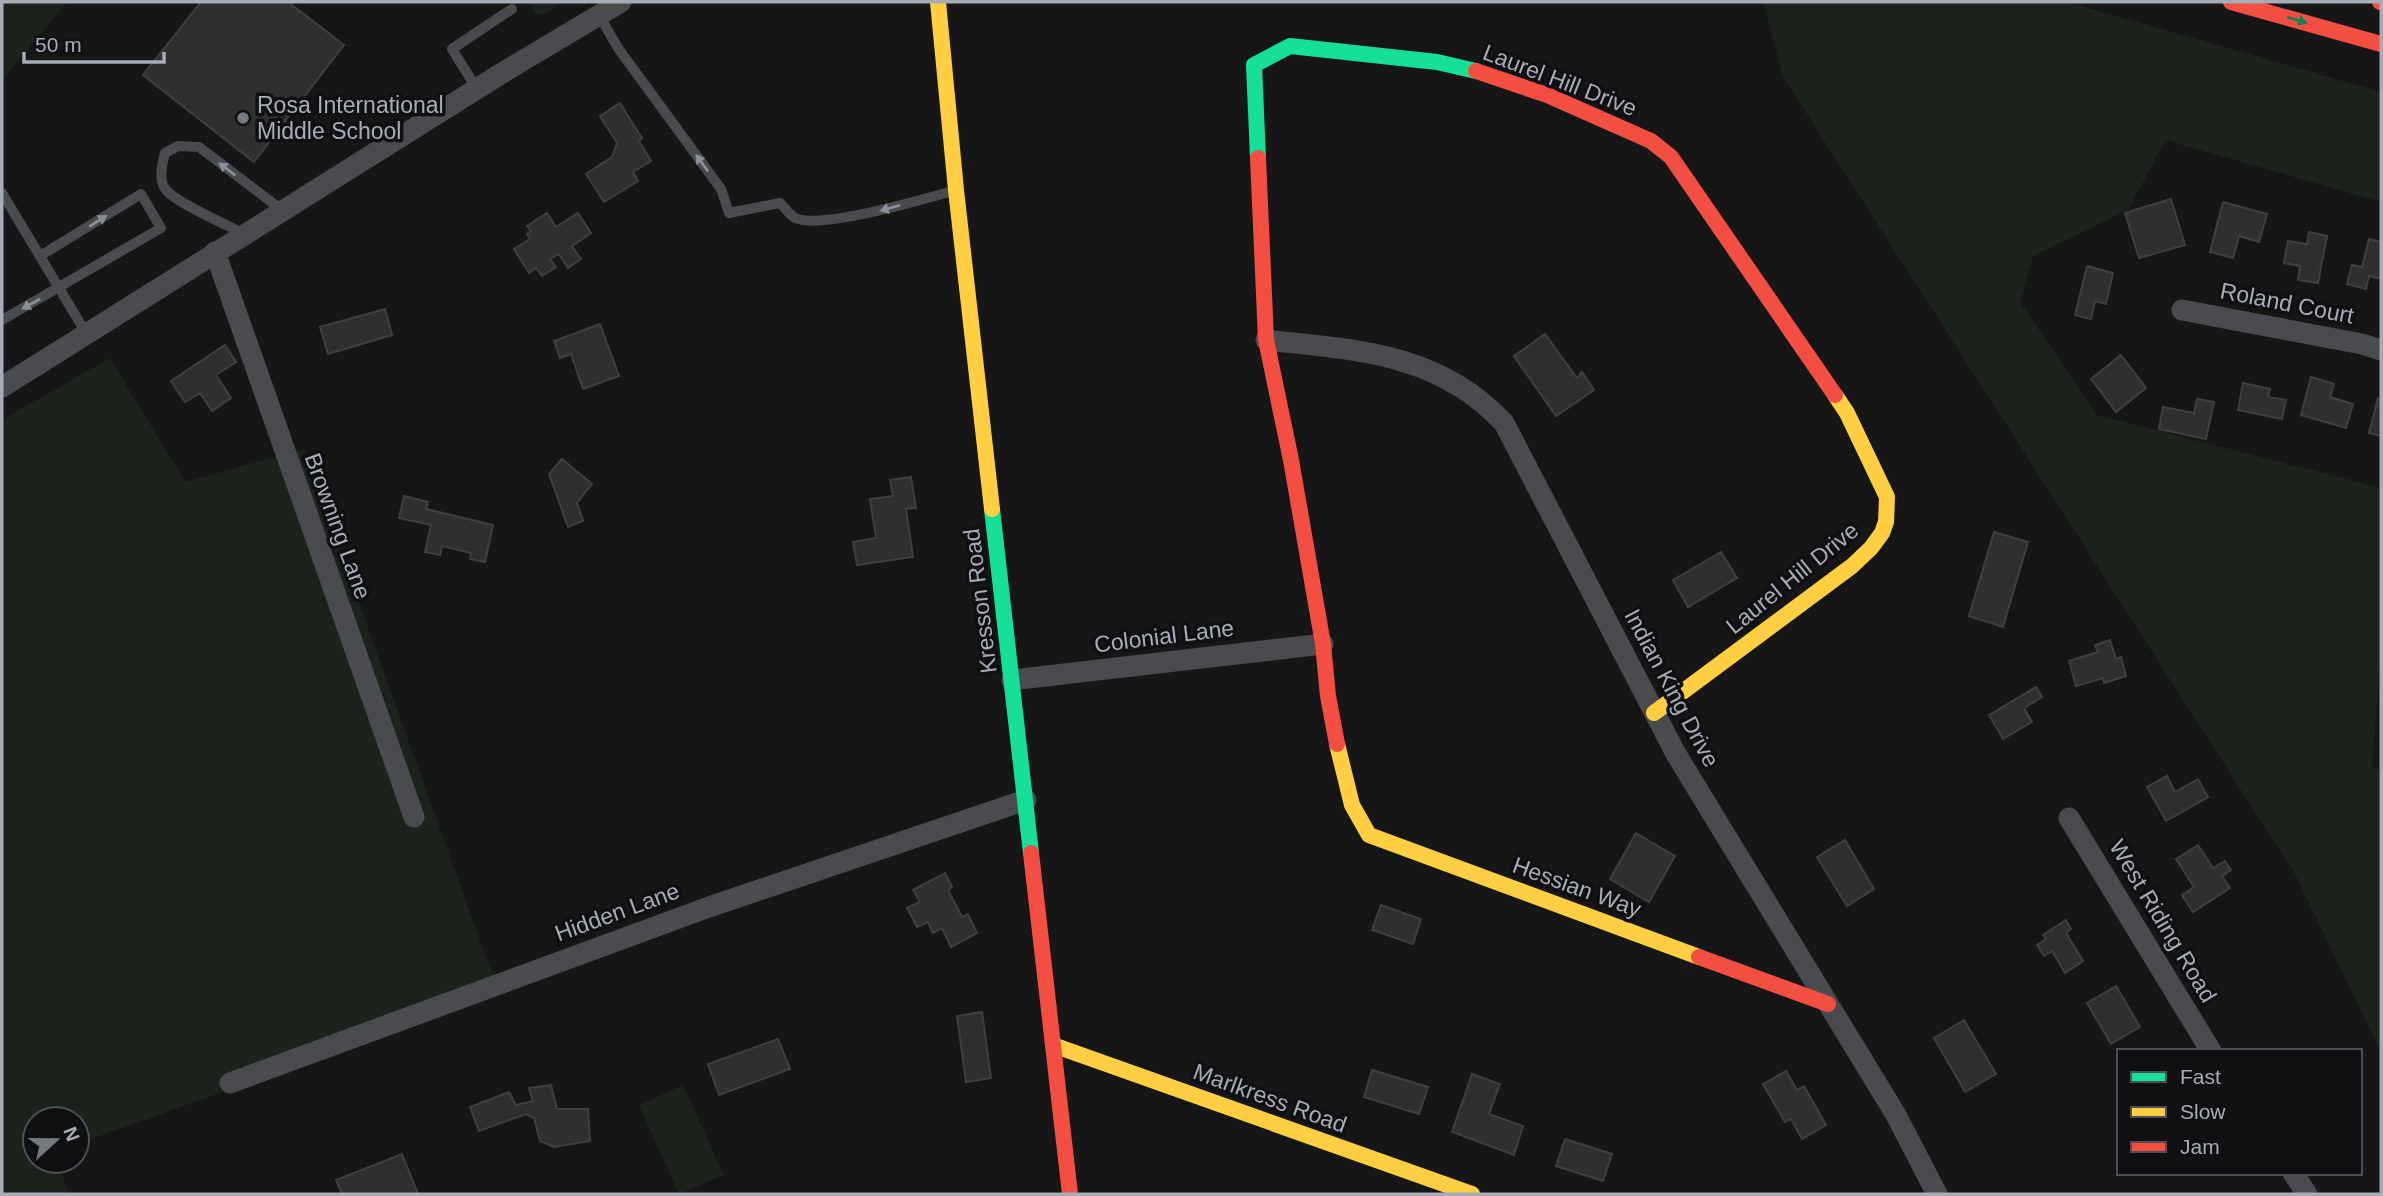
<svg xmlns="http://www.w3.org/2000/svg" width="2383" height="1196" font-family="Helvetica,sans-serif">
<rect width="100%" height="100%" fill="#161616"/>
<path fill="#1c231c" d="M2,2H67L2,80Z
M529,2H563L538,17Z
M1763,2H2067L2381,92V202L2165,140L2129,209L2033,256L2020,302L2097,415L2381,488V653L2372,766L2381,771V1052L2295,874L1783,77Z
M110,358L185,482L304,449L496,985L284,1070L77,1144V1119H35V1161H57L69,1194H2V420Z
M683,1085L724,1175L679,1194L639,1105Z"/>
<path fill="#2f2f30" stroke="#3e3f42" stroke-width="2" d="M201,2H288L344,45L254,162L143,75Z
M620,103L642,138L639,141L651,161L633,172L638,181L604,202L586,174L612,157L617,143L600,116Z
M2171,199L2185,245L2139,258L2125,213Z
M2223,202L2267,214L2259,242L2239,236L2233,258L2210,252Z
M547,213L556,227L578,213L591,233L572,246L581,259L568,268L559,254L550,259L556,267L542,276L536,268L529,273L514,249L530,239L527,234L531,231L527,226Z
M2309,232L2327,236L2318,283L2298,280L2300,266L2284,263L2288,241L2307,244Z
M2369,239L2381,242V279L2369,276L2366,289L2347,284L2352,265L2362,267Z
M2087,266L2113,273L2106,304L2095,301L2091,319L2075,315Z
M385,309L392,335L328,354L320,327Z
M600,324L619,376L583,389L571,354L560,358L554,341Z
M1545,334L1577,378L1582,372L1594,390L1556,416L1514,356Z
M225,345L236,362L216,375L231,398L212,411L200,393L185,402L171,381Z
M2121,355L2146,388L2116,412L2091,379Z
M2311,377L2334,384L2330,397L2353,404L2346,428L2301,415Z
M2243,383L2270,389L2268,397L2286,400L2282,419L2238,410Z
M2378,398L2381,399V436L2369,433Z
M2197,399L2214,402L2206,439L2159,429L2163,407L2194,413Z
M562,459L592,484L577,503L583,521L568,527L549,474Z
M911,477L916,508L906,509L913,557L857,565L853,542L876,538L870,499L893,496L890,480Z
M404,496L428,502L426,509L493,525L485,562L470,559L471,553L442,546L440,555L425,552L431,525L399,518Z
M1994,532L2028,542L2003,627L1969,616Z
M1721,552L1737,578L1688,607L1673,580Z
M2110,640L2116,659L2121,657L2126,676L2104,683L2103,678L2076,686L2069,661L2098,652L2095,645Z
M2036,687L2042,697L2024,708L2032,722L2003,739L1989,715Z
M2167,776L2175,792L2198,779L2208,797L2166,821L2147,787Z
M1636,833L1675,856L1649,902L1610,879Z
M1845,840L1874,889L1847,906L1817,857Z
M2198,845L2213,868L2225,861L2231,870L2222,876L2230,888L2193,912L2182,895L2194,887L2176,859Z
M945,873L952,887L948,890L962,917L968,914L977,933L951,947L942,928L933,933L928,922L917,927L907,908L920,902L913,890Z
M1381,905L1421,919L1413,944L1372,930Z
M2066,920L2071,929L2066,933L2083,961L2065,973L2052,951L2044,956L2037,945L2046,939L2043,935Z
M2116,986L2140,1027L2111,1044L2087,1003Z
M982,1012L991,1078L966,1082L957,1016Z
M1964,1020L1996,1074L1965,1092L1934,1038Z
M778,1039L790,1069L719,1095L708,1064Z
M1372,1070L1428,1087L1419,1114L1364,1097Z
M1786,1071L1797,1090L1804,1086L1826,1125L1802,1139L1791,1119L1785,1122L1763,1084Z
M1472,1074L1500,1084L1489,1114L1523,1126L1514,1155L1452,1132Z
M551,1085L557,1109H588L590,1141L554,1147L540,1141L534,1118L526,1114L479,1131L470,1107L509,1092L516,1105L533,1101L529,1088Z
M1565,1139L1612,1154L1603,1181L1556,1166Z
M402,1154L418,1194H342L336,1180Z"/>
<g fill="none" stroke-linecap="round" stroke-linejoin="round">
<path stroke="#4a4b4f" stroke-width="10" d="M599,15L618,48L721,189L729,213L780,203C784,207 790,215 795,218C821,230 923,199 953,191
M477,89L452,49L512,9
M2,193L86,333
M244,234C226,224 178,204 166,190C158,180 162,165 165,153L178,146L199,147L282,210
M2,320L161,228L141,194L40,256"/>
<path stroke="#4a4b4f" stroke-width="21" d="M215,252L414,817
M2182,310L2362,344L2381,350
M1266,340C1355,350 1438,352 1504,423L1676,754L1896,1115L1937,1194
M2,387L507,70L621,2
M1012,680L1323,644
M2069,818L2211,1051
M230,1083L709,907L1026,800
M2293,1173L2307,1194"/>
<path stroke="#16e098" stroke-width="16" d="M1258,158L1254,65L1290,46L1437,62L1476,71
M992,509L1031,853"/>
<path stroke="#ffcf43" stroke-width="16" d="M938,2L956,190L992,509
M1654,713L1852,566L1871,548L1882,533L1886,522L1887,497L1847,413L1835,395
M1337,744L1352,805L1369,835L1699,957
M1053,1045L1472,1194"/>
<path stroke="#f24e42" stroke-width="16" d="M2231,2L2381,44
M2380,2H2381
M1476,71L1547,95L1651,141L1671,157L1835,395
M1258,158L1266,340L1291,460L1323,644L1328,696L1337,744
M1031,853L1070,1194
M1699,957L1828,1004"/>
</g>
<defs><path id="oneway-solid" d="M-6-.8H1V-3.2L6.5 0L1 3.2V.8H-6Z" transform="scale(1.75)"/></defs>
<use fill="#13825c" href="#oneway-solid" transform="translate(2297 20) rotate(16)"/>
<g fill="#8a9098">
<use href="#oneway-solid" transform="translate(702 163) rotate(-126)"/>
<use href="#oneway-solid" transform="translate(227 169) rotate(-143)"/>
<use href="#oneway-solid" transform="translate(890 208) rotate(164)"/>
<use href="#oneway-solid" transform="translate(98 221) rotate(-32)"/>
<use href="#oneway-solid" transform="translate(31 304) rotate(151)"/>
</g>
<circle fill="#74787f" stroke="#101012" stroke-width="2.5" cx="243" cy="118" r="7"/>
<g text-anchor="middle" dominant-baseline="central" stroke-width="7" stroke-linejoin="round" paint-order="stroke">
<g font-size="23" fill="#a6adb7" stroke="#101012">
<text transform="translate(1560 80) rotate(21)">Laurel Hill Drive</text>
<text transform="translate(2287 303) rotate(11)">Roland Court</text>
<text transform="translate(338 526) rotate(70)">Browning Lane</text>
<text transform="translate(1792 578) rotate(-39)">Laurel Hill Drive</text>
<text transform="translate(980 601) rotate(-97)">Kresson Road</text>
<text transform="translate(1164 636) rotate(-7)">Colonial Lane</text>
<text transform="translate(1672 688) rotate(62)">Indian King Drive</text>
<text transform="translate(1577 887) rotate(20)">Hessian Way</text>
<text transform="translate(617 912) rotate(-20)">Hidden Lane</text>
<text transform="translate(2163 921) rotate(59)">West Riding Road</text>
<text transform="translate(1270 1098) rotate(20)">Marlkress Road</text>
</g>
<g font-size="23" fill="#a6adb7" stroke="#101012" text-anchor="start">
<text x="257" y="105">Rosa International<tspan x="257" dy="26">Middle School</tspan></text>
</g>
</g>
<rect width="2383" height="1196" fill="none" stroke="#a6adb7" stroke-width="7"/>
<rect x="2117" y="1049" width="245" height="126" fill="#101012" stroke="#4c4f54" stroke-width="2"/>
<rect x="2131" y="1072" width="35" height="10" fill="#16e098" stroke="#4c4f54" stroke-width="2"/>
<text x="2180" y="1084" font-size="21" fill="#a6adb7">Fast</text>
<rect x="2131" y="1107" width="35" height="10" fill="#ffcf43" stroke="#4c4f54" stroke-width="2"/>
<text x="2180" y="1119" font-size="21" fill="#a6adb7">Slow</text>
<rect x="2131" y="1142" width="35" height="10" fill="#f24e42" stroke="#4c4f54" stroke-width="2"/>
<text x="2180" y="1154" font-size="21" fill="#a6adb7">Jam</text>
<g transform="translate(56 1140) rotate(69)"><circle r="33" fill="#101012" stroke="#4c4f54" stroke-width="2"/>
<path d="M0-5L12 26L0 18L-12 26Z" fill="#74787f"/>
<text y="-10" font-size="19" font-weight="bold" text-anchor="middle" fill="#a6adb7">N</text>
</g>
<path d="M24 52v10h140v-10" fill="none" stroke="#a6adb7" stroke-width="3.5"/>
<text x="35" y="52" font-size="21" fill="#a6adb7" stroke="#101012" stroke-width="5" paint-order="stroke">50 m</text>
</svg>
